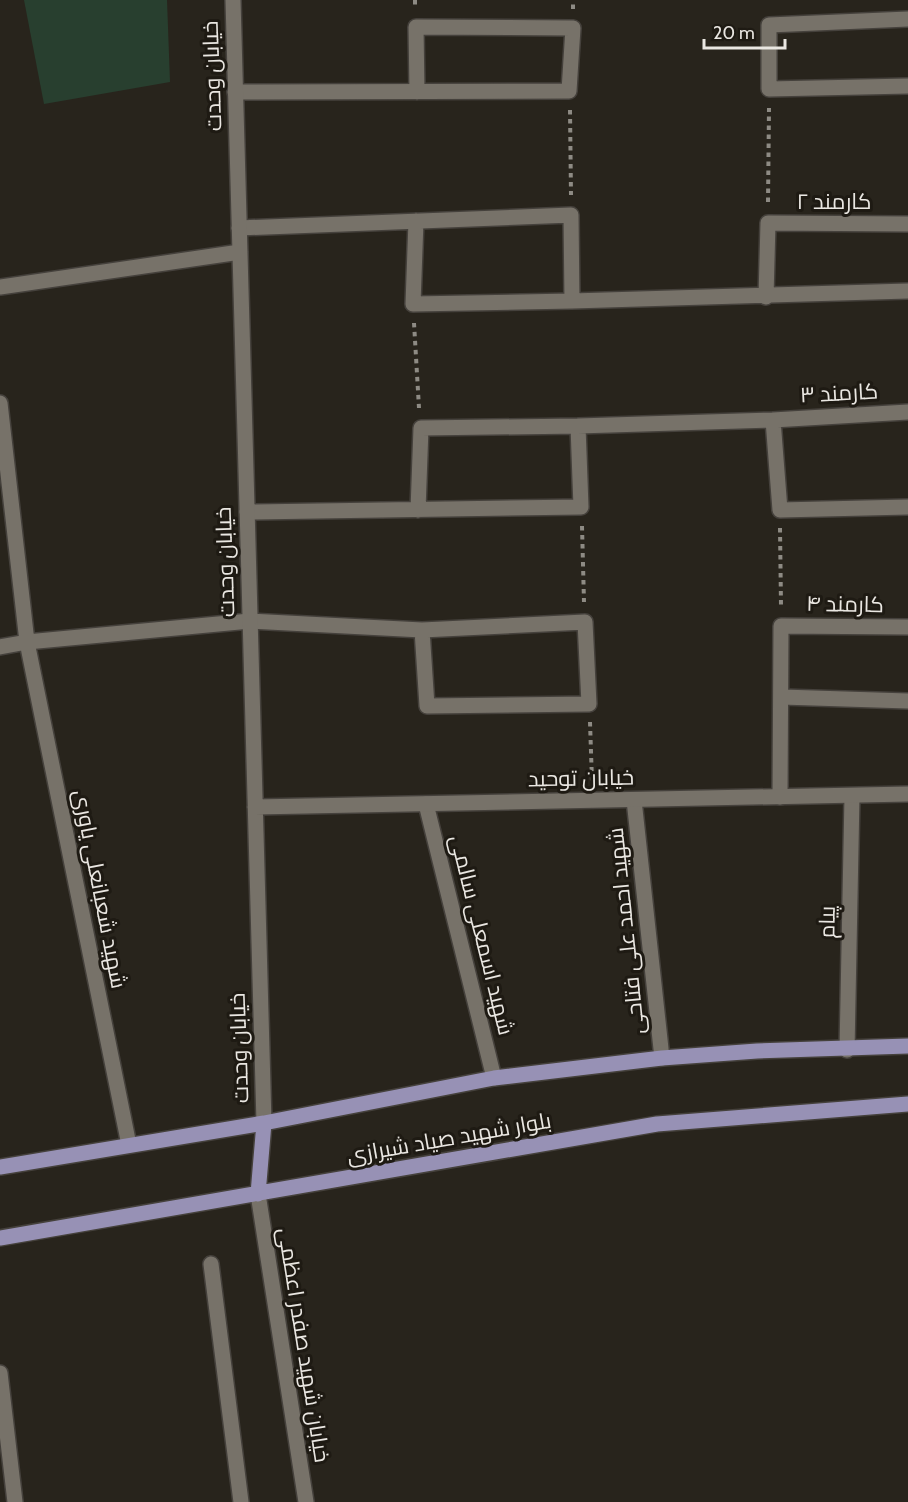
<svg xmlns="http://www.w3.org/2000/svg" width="908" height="1502" font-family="Cabin,Cairo,sans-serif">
<rect width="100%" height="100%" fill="#28241c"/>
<path fill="#283f2f" d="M24,0H167L170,82L44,104Z"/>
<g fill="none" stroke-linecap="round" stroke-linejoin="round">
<defs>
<path id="minor" d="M908,19L769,25V89L908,86
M235,92L569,91L573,28L416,27L417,92
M239,228L571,215L572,301L413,304L416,221
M766,297L768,223L908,224
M572,301L908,291
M0,403L27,642L129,1145
M773,420L780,510L908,507
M578,426L773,420L908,412
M247,512L581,507L578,426L421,428L418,510
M0,647L27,642L250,621L422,630L585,622L589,704L427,706L422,630
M782,697L908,701
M780,797L781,626L908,627
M634,800L662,1058
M426,804L494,1078
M847,1050L852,796
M211,1264L241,1502
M0,1373L15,1502"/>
<path id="tertiary" d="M233,0L264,1123
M0,287L240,252
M255,807L908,794
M258,1194L306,1502"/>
<path id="primary" d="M0,1167L264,1123L494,1078L662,1058L757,1051L908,1046
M258,1194L264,1123
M0,1238L657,1124L908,1104"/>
</defs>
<use href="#minor" stroke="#45413c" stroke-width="18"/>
<use href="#tertiary" stroke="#45413c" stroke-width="18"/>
<use href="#primary" stroke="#45413c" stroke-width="18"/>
<path stroke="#8e8b84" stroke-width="4" stroke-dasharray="4.5 4.5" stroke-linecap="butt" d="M415,0V9
M573,9V0
M570,110L571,195
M768,202L769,108
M414,323L419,408
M582,526L584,602
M780,528L781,605
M590,722L592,781"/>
<use href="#minor" stroke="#777269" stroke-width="15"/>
<use href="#tertiary" stroke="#777269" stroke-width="15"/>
<use href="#primary" stroke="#9791b5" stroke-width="15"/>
</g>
<g text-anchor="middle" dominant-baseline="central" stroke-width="6" stroke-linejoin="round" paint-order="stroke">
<g font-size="22" fill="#eae7e2" stroke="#1e1a13">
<text transform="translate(212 76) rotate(-92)">خیابان وحدت</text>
<text x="834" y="201">کارمند ۲</text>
<text transform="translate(839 393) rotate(-3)">کارمند ۳</text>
<text transform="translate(225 562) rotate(-92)">خیابان وحدت</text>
<text transform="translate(845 604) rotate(1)">کارمند ۴</text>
<text transform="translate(581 778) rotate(-1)">خیابان توحید</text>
<text transform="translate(100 889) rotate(79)">شهید شعبانعلی یاوری</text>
<text transform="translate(827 922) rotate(-89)">پیام</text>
<text transform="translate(626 931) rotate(-96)">شهید احمد علی فتاحی</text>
<text transform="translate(482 935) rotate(76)">شهید اسمعلی سالمی</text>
<text transform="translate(239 1048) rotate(-92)">خیابان وحدت</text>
<text transform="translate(449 1138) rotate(-10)">بلوار شهید صیاد شیرازی</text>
<text transform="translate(304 1345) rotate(81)">خیابان شهید صفدر اعظمی</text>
</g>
</g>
<path d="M704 39v9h81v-9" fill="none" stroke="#eae7e2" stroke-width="3"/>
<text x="713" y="39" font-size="18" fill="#eae7e2" stroke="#1e1a13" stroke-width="4.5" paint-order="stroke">20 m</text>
</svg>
